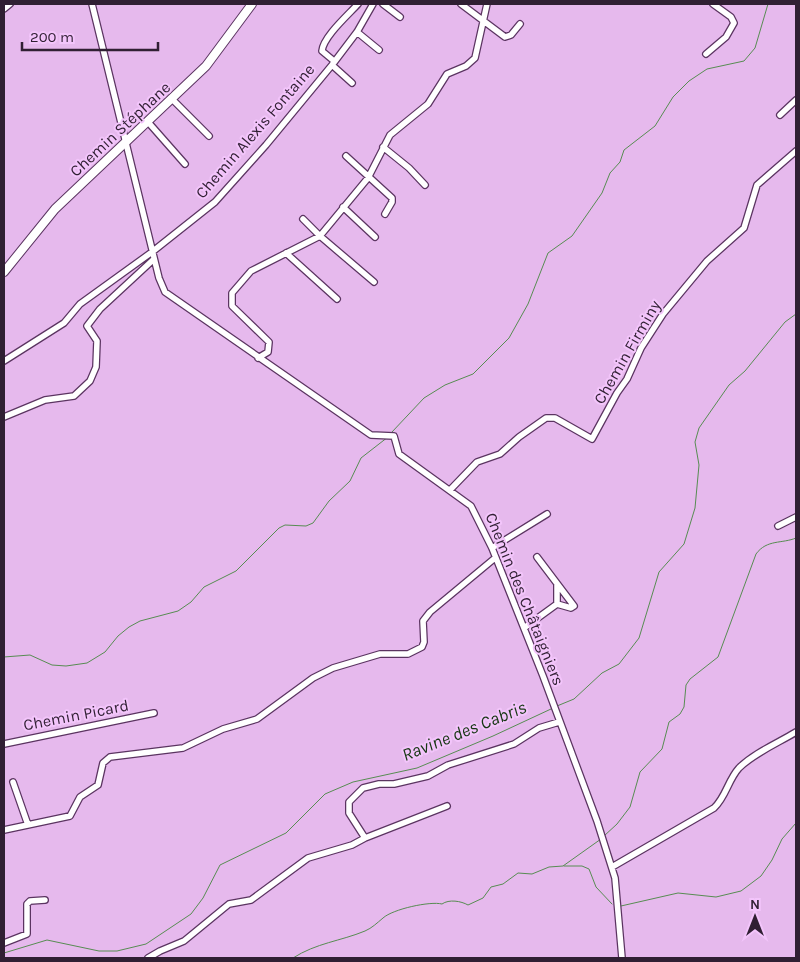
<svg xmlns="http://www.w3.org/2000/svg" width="800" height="962" font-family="Karla,sans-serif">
<rect width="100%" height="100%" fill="#e6b9ed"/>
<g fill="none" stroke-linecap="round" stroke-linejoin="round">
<path stroke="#578c52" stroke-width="1" d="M392,432L424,398L445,385L473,374L509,338L528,304L548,253L572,236L602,193L610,173L620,162L624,150L655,126L673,97L689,81L707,69L744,61L755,48L768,4
M4,657L30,655L52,665L66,666L87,663L105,652L118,636L129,627L140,621L178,611L191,602L204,587L236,571L279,528L285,525L306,526L313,523L329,501L350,481L361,458L388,437
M557,706L574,699L602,673L619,664L639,638L659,572L684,544L695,508L699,465L695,442L699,428L729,385L745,371L785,322L796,314
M604,836L617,824L630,807L640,772L662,749L669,722L680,714L684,707L686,685L690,679L718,657L756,554C767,539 782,544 796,538
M564,866H582L589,869L596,887L612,904
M621,906L678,893L716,897L741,891L761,876L772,860L782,839L796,823
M4,953L47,940L99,951H117L146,944L191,914L203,898L220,865L286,833L325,794L353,782L417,768L493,736L551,709
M293,958C316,943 341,941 365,931C372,928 377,923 383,918C393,909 430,901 442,904C449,899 461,901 468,905L483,898L491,887L503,884L518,873L532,874L549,867L563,866L601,839"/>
<defs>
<path id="street" d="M92,4L159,278L165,292L371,435L394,436L399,454L471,506L492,548L543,676L597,821L615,878L622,958
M383,4L400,17
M461,4L505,37L511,35L520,24
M4,9L10,4
M357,32L379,50
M706,54L726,37L734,23L731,17L713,4
M334,61L322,51C323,37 348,15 358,4
M332,65L352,83
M172,99L209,136
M780,115L796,100
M148,122L185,164
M383,147L409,168L425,185
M346,156L392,198V202L385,214
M343,207L375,237
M303,219L320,236L374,282
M286,253L337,299
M258,358L268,352L269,342L232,306V293L251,271L320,236L368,178L390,135L428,104L447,74L466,66L475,58L487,4
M4,361L64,323L80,304L152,252L215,202L266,145L332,65L357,32L373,4
M4,417L45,400L74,396L90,381L96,367L97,341L87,326L100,309L154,259
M450,490L477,462L500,454L519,437L546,418H555L592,439L617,393L627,379L641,348L663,314L707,261L744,228L757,185L796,151
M778,526L796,517
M492,548L547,514
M537,557L574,606
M557,604L571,608L574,606
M524,628L557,604V584
M4,744L154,713
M13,782L28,825
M4,830L70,816L80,797L98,785L103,763L110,757L183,748L223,729L257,719L313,678L333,668L380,654H408L422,647L424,642L423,621L430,612L495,558
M365,838L447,806
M612,867L714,808C726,797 728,780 739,768C754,753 778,743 796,732
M4,943L27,934V904L30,901L45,900
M148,958L160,951L184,941L229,904L251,900L308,858L352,845L365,838L349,813V802L363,788L379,784H394L428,776L448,765L514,744L539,728L559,722"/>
<path id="secondary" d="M4,272L55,209L206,66L252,4"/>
</defs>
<use href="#street" stroke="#5b3461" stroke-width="8"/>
<use href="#secondary" stroke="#5b3461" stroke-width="10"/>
<use href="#street" stroke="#fff" stroke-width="5.5"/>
<use href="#secondary" stroke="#fff" stroke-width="8"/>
</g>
<g text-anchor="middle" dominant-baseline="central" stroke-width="4" stroke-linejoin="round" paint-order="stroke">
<g font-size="16" fill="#301f33" stroke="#f3c5fb">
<text transform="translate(120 129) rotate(-43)">Chemin Stéphane</text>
<text transform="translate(255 131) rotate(-49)">Chemin Alexis Fontaine</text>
<text transform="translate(627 352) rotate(-60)">Chemin Firminy</text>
<text transform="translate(525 599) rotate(68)">Chemin des Châtaigniers</text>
<text transform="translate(76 715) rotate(-11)">Chemin Picard</text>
</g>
<g font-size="18" font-style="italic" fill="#173713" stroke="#f3c5fb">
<text transform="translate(464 731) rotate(-22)">Ravine des Cabris</text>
</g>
</g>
<rect width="800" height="962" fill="none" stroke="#301f33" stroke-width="10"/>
<g transform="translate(755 917)" stroke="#f3c5fb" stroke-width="4" paint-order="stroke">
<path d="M0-4L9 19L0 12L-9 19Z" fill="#301f33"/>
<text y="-8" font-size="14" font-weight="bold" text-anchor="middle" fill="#301f33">N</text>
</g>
<path d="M22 42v8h136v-8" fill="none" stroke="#301f33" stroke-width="2.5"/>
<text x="30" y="42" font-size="15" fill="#301f33" stroke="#f3c5fb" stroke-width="4" paint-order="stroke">200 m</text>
</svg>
